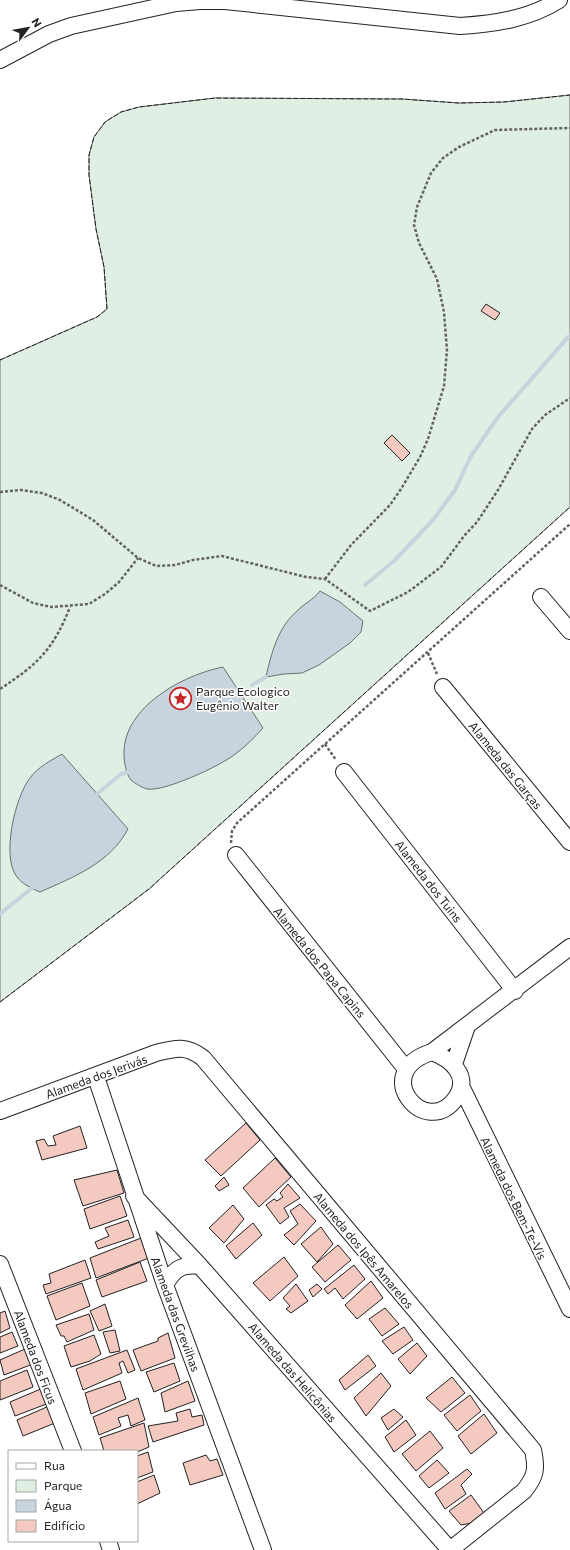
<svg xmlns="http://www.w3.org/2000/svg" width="570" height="1550" font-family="Commissioner,sans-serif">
<rect width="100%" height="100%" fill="#fff"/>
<path fill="#e0efe3" stroke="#6f6f6f" d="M570,95V507L149,889L0,1002V360L97,317L107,309L104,267L96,229L89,175V155L94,137L105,122L121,112L139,107L215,98L402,99L459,103L504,102Z"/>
<path fill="#c7d3dd" stroke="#6f6f6f" d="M320,591L340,602L363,621L361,632L350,643L319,665L302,673L284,674L266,677C271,654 278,627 297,611C305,603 313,600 320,591Z
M223,667L263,728C254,738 245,747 234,755C220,766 164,792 147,789C143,788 134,783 131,780C126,774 124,762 124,754C123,707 183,675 223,667Z
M62,754L128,829C110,863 74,877 40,892C33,889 22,884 17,877C1,857 15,797 30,778C38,767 50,761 62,754Z"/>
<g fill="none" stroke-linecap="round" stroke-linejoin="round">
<path stroke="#c7d3dd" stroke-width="4" d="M365,585L394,561L433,520L455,490L471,456L498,417L570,335
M252,685L266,677
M97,794L121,774L128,772
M0,914L32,888"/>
</g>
<path fill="#f3c9c0" stroke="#222" d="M486,304L500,313L495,320L481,311Z
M392,435L410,453L402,461L384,443Z
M246,1123L260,1140L221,1176L205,1160Z
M80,1126L87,1148L42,1160L36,1141L44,1139L48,1146L56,1145L53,1136Z
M275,1158L291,1177L259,1207L243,1188Z
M117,1170L124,1193L83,1206L74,1180Z
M224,1177L229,1185L219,1191L215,1186Z
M288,1184L300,1198L284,1208L289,1217L280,1224L266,1205L274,1199L277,1201L283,1197L280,1193Z
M120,1196L127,1216L90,1229L84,1209Z
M300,1204L316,1221L294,1245L284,1235L298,1224L290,1211Z
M233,1205L244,1219L224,1243L209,1228Z
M128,1220L134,1237L98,1249L95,1242L109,1236L105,1228Z
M253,1223L262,1235L236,1259L226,1246Z
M321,1227L333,1244L317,1262L301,1244Z
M141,1238L149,1258L96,1278L90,1258Z
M338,1245L351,1260L325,1282L312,1267Z
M284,1257L298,1276L270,1301L253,1283Z
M85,1260L91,1278L46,1294L43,1285L51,1283L49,1274Z
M140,1262L147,1281L102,1297L96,1280Z
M354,1265L365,1279L343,1299L335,1288L328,1294L324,1289Z
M371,1281L383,1298L357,1319L345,1305Z
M82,1283L90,1306L56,1320L47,1296Z
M296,1284L308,1301L291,1313L286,1309L290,1306L283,1298Z
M317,1284L322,1289L313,1297L309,1290Z
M105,1304L112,1326L99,1331L90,1311Z
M385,1308L399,1324L382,1336L369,1319Z
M5,1311L10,1328L0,1333V1313Z
M89,1314L94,1330L67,1342L64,1336H61L56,1325Z
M404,1327L413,1340L393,1354L382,1341Z
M115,1330L120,1351L110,1353L103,1332Z
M12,1332L18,1346L0,1353V1337Z
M168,1333L175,1358L141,1371L133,1350L158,1341V1338Z
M94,1335L101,1354L90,1361L71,1367L64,1346Z
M417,1343L427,1356L410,1374L398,1359Z
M25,1349L33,1364L4,1375L0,1360Z
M127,1350L135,1370L128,1373L123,1361L119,1363L122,1373L83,1390L76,1369Z
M368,1355L376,1366L345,1390L339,1380Z
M174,1363L180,1381L154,1392L146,1372Z
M27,1370L33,1387L0,1400V1381Z
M381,1373L391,1386L366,1416L354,1398Z
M452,1377L465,1393L441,1412L426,1398Z
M120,1381L126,1399L91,1414L85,1393Z
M188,1381L195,1401L165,1412L161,1393Z
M43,1388L49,1403L15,1416L10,1402Z
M470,1395L481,1411L457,1431L444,1415Z
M138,1398L145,1420L131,1426L128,1415L118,1418L121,1426L99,1435L93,1417Z
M49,1406L55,1423L23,1436L17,1420Z
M190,1409L192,1417L202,1415L204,1425L153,1442L148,1426L178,1421L176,1413Z
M394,1409L403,1417L388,1430L381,1418Z
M484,1414L497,1433L471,1454L458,1436Z
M406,1420L416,1435L394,1452L385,1437Z
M144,1423L149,1447L137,1452L104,1451L100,1438Z
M430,1431L443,1448L416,1471L402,1454Z
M148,1452L153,1472L137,1478V1456Z
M206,1455L210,1461L217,1459L223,1475L190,1485L183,1463Z
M437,1460L449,1473L429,1488L419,1476Z
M467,1469L472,1474L461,1485L466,1494L445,1509L435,1493Z
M154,1475L160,1493L137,1504V1482Z
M471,1495L484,1513L472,1523L461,1525L449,1511Z"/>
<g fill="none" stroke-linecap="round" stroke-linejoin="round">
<defs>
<path id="minor" d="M0,60L49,34L71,26L176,3L200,1H225L460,26C494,24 529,19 559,0
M541,597L570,631
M443,687L570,842
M344,772L515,991
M236,855L406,1069
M432,1052C451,1059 471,1076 456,1098C426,1141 368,1072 432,1052Z
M432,1052L570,947
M454,1064L467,1026
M96,1077L165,1285L263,1550
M461,1086L570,1309
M0,1111L156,1053C176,1048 186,1045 203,1058L533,1450C537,1469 536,1476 524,1491L450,1550L200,1266L134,1196
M0,1264L73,1451
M165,1285C174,1269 181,1264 200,1266
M108,1541L111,1550"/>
</defs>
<use href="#minor" stroke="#222" stroke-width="18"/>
<path stroke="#646464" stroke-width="2.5" stroke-dasharray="3 2" stroke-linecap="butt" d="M0,492L21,490L42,493L60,500L93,520L138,558L156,566L175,565L193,560L222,556L306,577L325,579L370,611L408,592L441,567L464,536L477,522L498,490L532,429L545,415L570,398
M325,579L351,545L390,505L401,489L420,457L428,439L444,386L447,350L444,312L437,279L419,243L414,225L417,207L431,173L443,158L459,147L495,130L570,128
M0,585L33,603L51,607L89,604L105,594L119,582L138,558
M428,653L437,674
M0,689C38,664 53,650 70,607
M325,744L336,760
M231,843L232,831L237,823L570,524"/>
<use href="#minor" stroke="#fff" stroke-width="16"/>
<path stroke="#222" stroke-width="1" stroke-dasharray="5 2" stroke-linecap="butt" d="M0,360L97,317L107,309L104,267L96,229L89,175V155L94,137L105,122L121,112L139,107L215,98L402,99L459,103L504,102L570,95
M0,1002L149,889L570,507"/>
</g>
<defs>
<symbol id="sight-ring" viewBox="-11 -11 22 22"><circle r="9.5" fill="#fff" stroke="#c62828" stroke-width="1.5"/><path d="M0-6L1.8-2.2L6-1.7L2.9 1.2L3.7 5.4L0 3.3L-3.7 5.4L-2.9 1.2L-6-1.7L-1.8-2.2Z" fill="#c62828"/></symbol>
</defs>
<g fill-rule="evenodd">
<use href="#sight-ring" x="168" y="686" width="25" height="25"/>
</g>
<g text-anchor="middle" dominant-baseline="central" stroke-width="3" stroke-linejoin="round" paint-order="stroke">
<g font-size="12" fill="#222" stroke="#fff" text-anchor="start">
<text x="196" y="691">Parque Ecologico<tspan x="196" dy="14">Eugênio Walter</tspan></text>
</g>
<g font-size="12" fill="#222" stroke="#fff">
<text transform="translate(506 765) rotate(51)">Alameda das Garças</text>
<text transform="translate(429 881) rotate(52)">Alameda dos Tuins</text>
<text transform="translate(320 962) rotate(51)">Alameda dos Papa Capins</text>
<text transform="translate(96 1076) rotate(-20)">Alameda dos Jerivás</text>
<text transform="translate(514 1198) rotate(64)">Alameda dos Bem-Te-Vis</text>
<text transform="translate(364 1250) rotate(50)">Alameda dos Ipês Amarelos</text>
<text transform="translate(176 1314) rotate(70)">Alameda das Grevilhas</text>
<text transform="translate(36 1357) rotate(69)">Alameda dos Ficus</text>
<text transform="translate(293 1372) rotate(49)">Alameda das Helicônias</text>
</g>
</g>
<rect x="8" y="1450" width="130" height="92" fill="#ffffff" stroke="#a7a7a7"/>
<rect x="16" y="1463" width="20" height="6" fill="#ffffff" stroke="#a7a7a7"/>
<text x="44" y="1470" font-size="12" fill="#222222">Rua</text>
<rect x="16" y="1480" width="20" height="12" fill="#e0efe3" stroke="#a7a7a7"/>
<text x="44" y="1490" font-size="12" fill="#222222">Parque</text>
<rect x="16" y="1500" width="20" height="12" fill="#c7d3dd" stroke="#a7a7a7"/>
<text x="44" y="1510" font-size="12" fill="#222222">Água</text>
<rect x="16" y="1520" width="20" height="12" fill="#f3c9c0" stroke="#a7a7a7"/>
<text x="44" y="1530" font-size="12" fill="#222222">Edifício</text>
<g transform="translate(28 28) rotate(58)" stroke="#ffffff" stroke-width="3" paint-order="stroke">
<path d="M0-3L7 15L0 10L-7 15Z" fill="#222222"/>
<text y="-6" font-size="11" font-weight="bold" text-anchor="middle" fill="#222222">N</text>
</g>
</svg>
